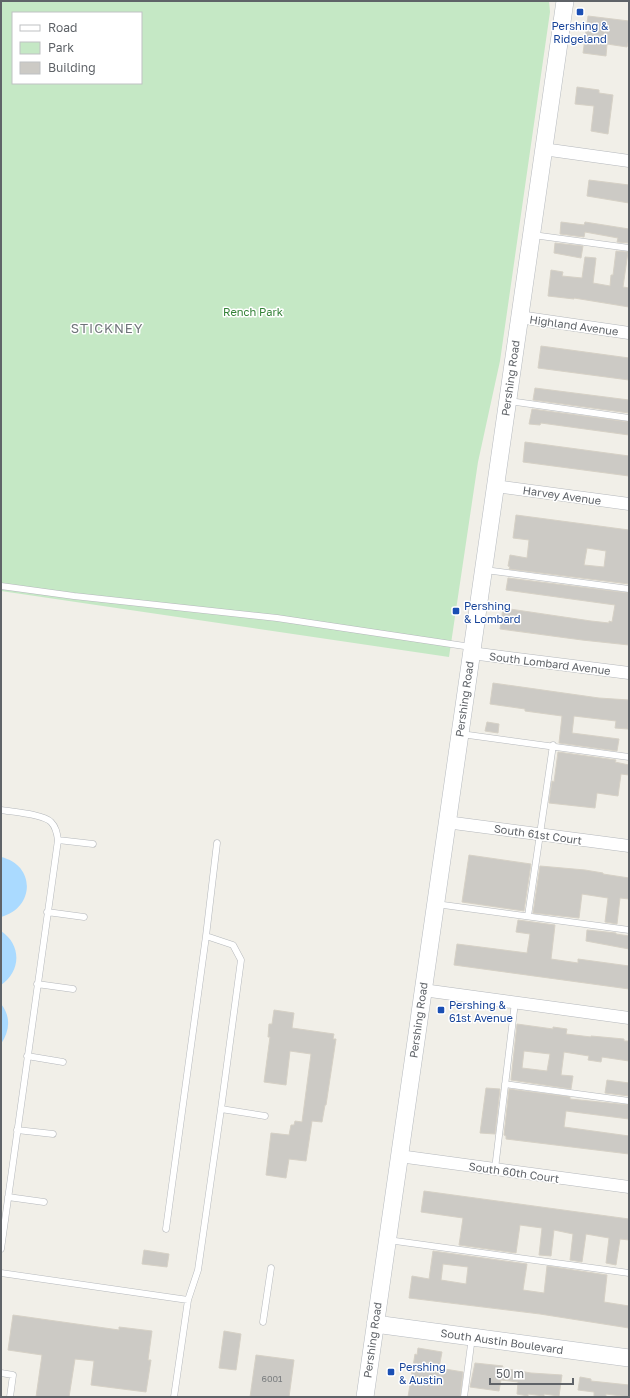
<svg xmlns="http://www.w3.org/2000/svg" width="630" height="1398" font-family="'Golos Text',sans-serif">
<rect width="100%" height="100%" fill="#f1efe8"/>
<path fill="#c5e8c5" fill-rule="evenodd" d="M1,1H549L550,12L500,361L478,462L449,657L1,591ZM13,13H141V83H13Z"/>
<path fill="#aadaff" d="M1,857C36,865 35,908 1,917Z
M1,931C22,945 21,971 1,985Z
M1,1004C11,1016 10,1031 1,1044Z"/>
<path fill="#cccac5" stroke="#d6d1c6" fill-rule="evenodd" d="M588,16L629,21V39L627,47L607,44L606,56L583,53Z
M577,87L599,90V93L613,95L608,134L591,131L594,106L575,104Z
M589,180L629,185V203L587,196Z
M561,222L584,225L585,222L629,229V243L617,242L618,238L585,232L584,237L560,234Z
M555,243L583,246L581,258L554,253Z
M616,251L628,252L623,287L629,288V307L574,298V299L548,296L551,270L563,272L562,276L582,278L585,257L596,258L593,283L610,286L611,275H613Z
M541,346L629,358V380L538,368Z
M535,388L629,400V413L533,400Z
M532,409L629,422V435L541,423L540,425L529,424Z
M525,442L629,456V476L523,462Z
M516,515L629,530V584L509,569L510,567L508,566L510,555L527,558L529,540L513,538ZM587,548L606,551L604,567L584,565Z
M508,578L629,593V645L582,640L500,629L503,608L591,621L609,623V621L612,622L615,605L506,590Z
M493,683L599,698L629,700L628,729L615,728L616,721L574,716L572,733L619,739L617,751L559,743L562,716L525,711V709L490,704Z
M487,722L499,724L498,733L485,731Z
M558,752L616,760L615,762L629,765V775L621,774L618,796L597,793L595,808L549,803L552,781L554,782Z
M469,855L531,864L524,911L462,902Z
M540,866L585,870L603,873V874L629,878V899L620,898L617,924L605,922L608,898L582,894L579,918L533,913Z
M518,920L555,925L551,959L578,963V959L629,966V989L454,965L457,944L527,953L530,934L516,932Z
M587,930L616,933V934L629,936V949L586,941Z
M274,1010L294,1013L292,1028L334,1034L333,1039H336L326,1105H325L322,1122L312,1121L306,1161L289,1159L286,1178L266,1175L271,1133L289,1135L291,1125H294L295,1121L302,1122L311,1054L290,1051L286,1085L264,1082L270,1037H268L269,1024H272Z
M517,1024L553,1029V1027L567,1029L566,1034L591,1037V1036L624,1039V1041H629V1061L602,1057L601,1062L588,1060L589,1056L564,1052L561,1075L573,1076L571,1089L511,1080ZM524,1051L550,1054L547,1071L522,1068Z
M607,1080L629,1083V1096L605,1093Z
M486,1088L500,1089L495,1134L480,1133Z
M509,1089L570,1097V1099L629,1105V1119L566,1111L564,1127L629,1136V1154L506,1139V1136L504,1135Z
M424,1191L629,1219V1240L620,1239L616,1265L606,1263L609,1238L586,1234L582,1262L570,1260L573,1234L554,1230L551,1256L539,1255L542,1228L520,1225L516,1253L459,1245L463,1218L421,1212Z
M144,1250L169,1254L167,1267L142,1264Z
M433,1251L527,1264L523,1290L544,1293L547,1266L607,1275L604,1302L629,1306V1328L540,1314L409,1298L412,1276L429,1279ZM443,1264L468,1267L466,1284L441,1280Z
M13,1315L119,1330V1327L152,1331L148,1360H151L146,1392L91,1385L94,1361L75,1359L69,1397H36L42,1355L8,1350Z
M224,1331L241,1334L236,1370L219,1368Z
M418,1348L442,1352L439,1368L463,1372L460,1397H408L415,1354L417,1355Z
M256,1355L294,1360L289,1397H250Z
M475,1363L503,1366L502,1368L531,1373L562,1375L559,1396L544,1394V1396L528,1394V1396L517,1394L518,1382L501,1380L499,1391L470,1387Z
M580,1377L591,1379V1381L629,1385V1397L606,1394V1397H594V1392L578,1390Z"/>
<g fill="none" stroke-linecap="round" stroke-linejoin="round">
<defs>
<path id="lane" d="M533,235L629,248
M509,401L629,418
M485,570L629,589
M1,586L74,596L277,618L471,647
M461,734L629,757
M1,810C13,812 43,814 51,822C56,827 57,833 58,840L1,1249
M58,840L93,844
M436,904L629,930
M47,912L84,917
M528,916L553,745
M206,936L217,843
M37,984L73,989
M27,1056L63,1062
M505,1084L629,1101
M17,1130L53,1134
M495,1169L515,1002
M8,1197L44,1202
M166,1229L206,936L233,945L241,960L221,1109
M388,1240L629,1273
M1,1273L188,1300
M263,1322L271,1268
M1,1373L13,1375L10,1397
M174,1397L188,1300L198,1270L221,1109L265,1116
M464,1397L472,1337"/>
<path id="street" d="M543,149L629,161
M519,317L629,333
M495,486L629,504
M471,653L629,673
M446,822L629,846
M423,990L629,1018
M399,1156L629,1187"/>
<path id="secondary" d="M375,1324L629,1358
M365,1397L565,1"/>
</defs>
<use href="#lane" stroke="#b5b8bc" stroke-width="7"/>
<use href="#street" stroke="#b5b8bc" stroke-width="13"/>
<use href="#secondary" stroke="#b6babf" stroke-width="18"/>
<use href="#lane" stroke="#fff" stroke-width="6"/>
<use href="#street" stroke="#fff" stroke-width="12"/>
<use href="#secondary" stroke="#fff" stroke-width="17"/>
</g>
<g fill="#1a4fb4" stroke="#fff" stroke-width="1.5">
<rect x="576" y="8" width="8" height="8" rx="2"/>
<rect x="452" y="607" width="8" height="8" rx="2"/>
<rect x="437" y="1006" width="8" height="8" rx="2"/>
<rect x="387" y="1368" width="8" height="8" rx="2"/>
</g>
<g text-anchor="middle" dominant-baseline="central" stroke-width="3" stroke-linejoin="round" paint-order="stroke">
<g font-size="9" fill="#7a7d7f">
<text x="272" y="1378">6001</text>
</g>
<g font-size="11" fill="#164399" stroke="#fff" text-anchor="start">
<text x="580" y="25" text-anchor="middle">Pershing &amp;<tspan x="580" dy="13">Ridgeland</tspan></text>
<text x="464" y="605">Pershing<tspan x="464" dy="13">&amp; Lombard</tspan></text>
<text x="449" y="1004">Pershing &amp;<tspan x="449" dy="13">61st Avenue</tspan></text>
<text x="399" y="1366">Pershing<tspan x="399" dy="13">&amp; Austin</tspan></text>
</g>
<g font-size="11" fill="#348238" stroke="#fff">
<text x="253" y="311">Rench Park</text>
</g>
<g font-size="11" fill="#5f6368" stroke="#fff">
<text transform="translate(574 325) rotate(8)">Highland Avenue</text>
<text transform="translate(510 378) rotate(-82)">Pershing Road</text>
<text transform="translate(562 495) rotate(8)">Harvey Avenue</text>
<text transform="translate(550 663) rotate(7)">South Lombard Avenue</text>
<text transform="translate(464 699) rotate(-82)">Pershing Road</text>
<text transform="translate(538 834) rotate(8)">South 61st Court</text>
<text transform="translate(418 1020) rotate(-82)">Pershing Road</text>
<text transform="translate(514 1172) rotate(8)">South 60th Court</text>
<text transform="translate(372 1340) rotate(-82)">Pershing Road</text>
<text transform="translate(502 1341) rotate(8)">South Austin Boulevard</text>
</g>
<g font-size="13" letter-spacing="1" fill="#70757a" stroke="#fff">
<text x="107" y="328">STICKNEY</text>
</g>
</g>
<rect width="630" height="1398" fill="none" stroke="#5f6368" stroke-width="4"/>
<rect x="12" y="12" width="130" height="72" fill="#ffffff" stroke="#bfc1c3"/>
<rect x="20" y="25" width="20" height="6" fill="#ffffff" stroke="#bfc1c3"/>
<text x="48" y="32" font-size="12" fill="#5f6368">Road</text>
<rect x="20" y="42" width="20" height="12" fill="#c5e8c5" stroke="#bfc1c3"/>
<text x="48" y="52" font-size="12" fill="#5f6368">Park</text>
<rect x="20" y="62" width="20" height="12" fill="#cccac5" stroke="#bfc1c3"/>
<text x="48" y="72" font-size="12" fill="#5f6368">Building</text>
<path d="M490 1378v6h83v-6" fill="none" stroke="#5f6368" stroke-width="2"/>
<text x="496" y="1378" font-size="12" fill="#5f6368" stroke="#ffffff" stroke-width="3" paint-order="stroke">50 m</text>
</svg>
